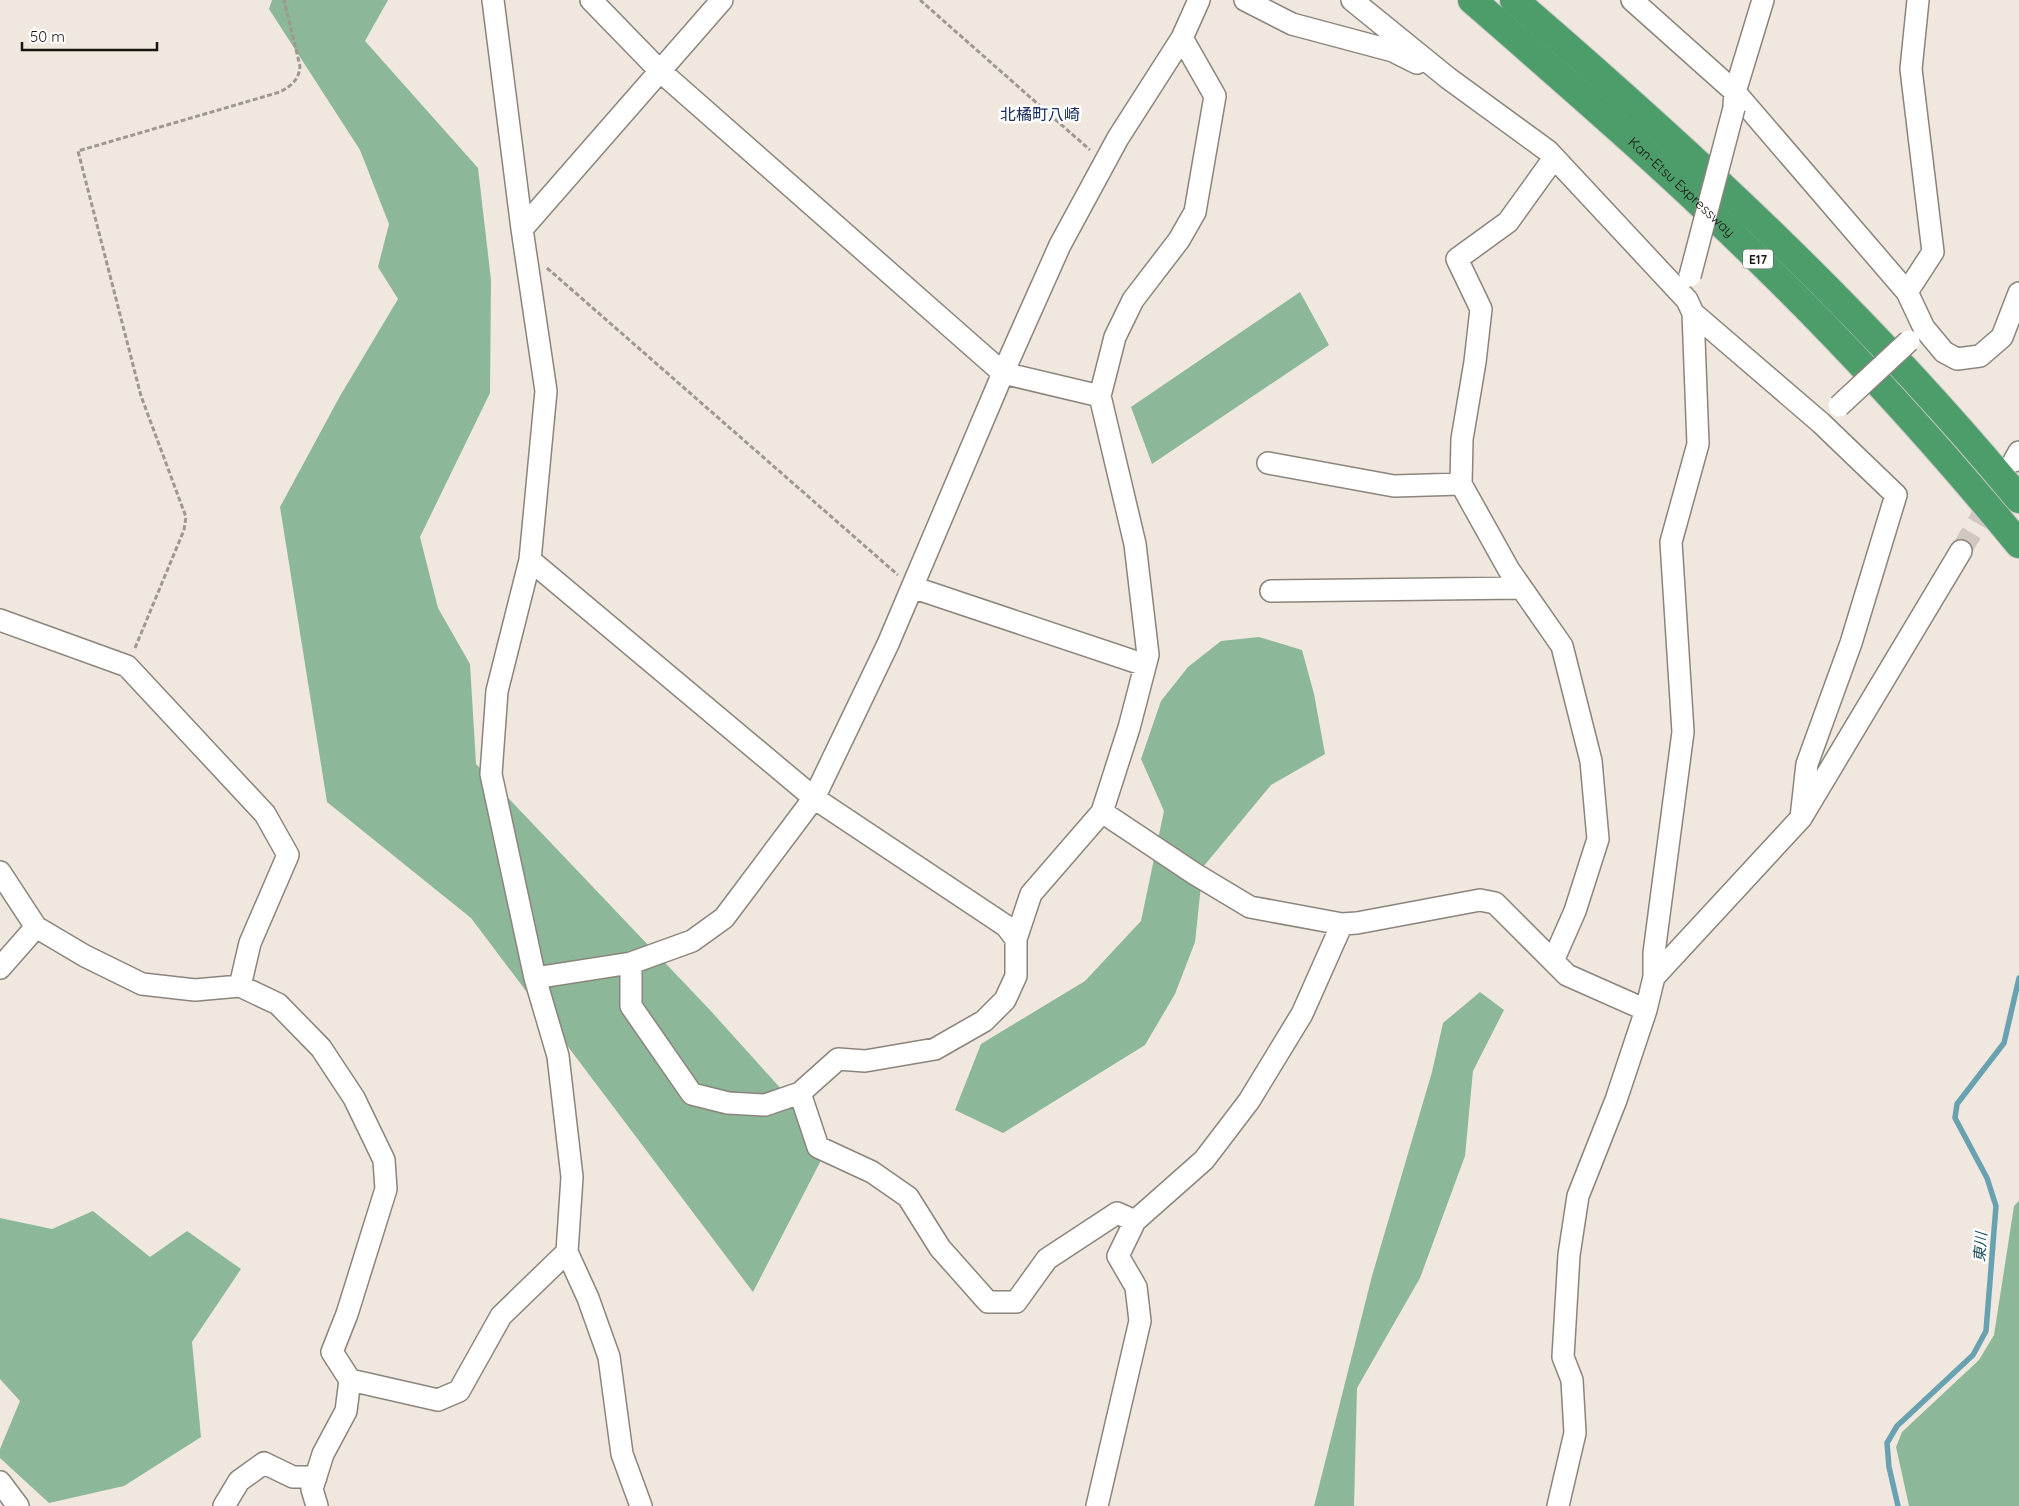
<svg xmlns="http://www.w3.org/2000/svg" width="2019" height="1506" font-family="Quicksand,'Noto Sans JP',sans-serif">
<rect width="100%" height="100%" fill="#f0e8df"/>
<path fill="#8cb798" d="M272,0H388L365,41L478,168L491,280L490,393L420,537L438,608L470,664L476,764L709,1009L830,1143L753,1292L471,918L327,802L280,507L340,396L398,299L378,267L389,224L360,150L269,9Z
M1300,292L1329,345L1152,464L1131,407Z
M1259,637L1302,650L1314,694L1325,754L1271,785L1203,867L1195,942L1175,994L1145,1045L1003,1133L955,1110L981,1044L1085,981L1141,921L1164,811L1141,759L1161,701L1188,667L1221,641Z
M1480,992L1504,1010L1473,1071L1465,1156L1420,1278L1357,1388L1354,1506H1314L1372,1276L1432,1072L1443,1023Z
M2019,1201V1506H1909L1896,1447L1902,1432L1979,1360L1994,1335L2014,1206Z
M93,1211L150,1257L187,1231L241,1269L192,1342L201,1437L124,1486L49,1503L0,1458V1449L20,1401L0,1379V1218L52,1229Z"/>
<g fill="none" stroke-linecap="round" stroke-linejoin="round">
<path stroke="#68a1af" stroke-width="5.5" d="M1898,1506L1889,1467L1887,1443L1897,1426L1973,1355L1986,1331L1996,1206L1987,1178L1955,1118L1957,1104L2004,1043L2019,978"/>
<path stroke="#d0c8c0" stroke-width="21" stroke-dasharray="21 11" stroke-linecap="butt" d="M1961,551L2010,467"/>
<defs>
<path id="minor" d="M493,0L522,229L546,391L530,560L497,691L491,774L535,978L558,1056L572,1177L567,1252L588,1298L609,1357L622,1454L641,1506
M591,0L660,71L1003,373L1100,396
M1245,0L1292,24L1393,51L1417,63
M1352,0L1448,78L1548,151L1687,300L1693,313L1698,444L1671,542L1683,732L1654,953V977L1646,1010L1616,1100L1578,1196L1569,1255L1563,1357L1572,1380L1575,1433L1558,1506
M1632,0L1735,92L1907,292L1924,328L1944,352L1957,359L1980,356L2002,337L2019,293
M1734,105L1735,92L1763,0
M522,229L722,0
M1907,292L1933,252L1911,69L1918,0
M1693,313L1821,423L1896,495L1851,643L1807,764L1801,818
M2014,461L2019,452
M1268,463L1394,486L1461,484
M530,560L814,798L1006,926L1016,939
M912,587L1145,665
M1271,591L1521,588
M0,620L127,666L265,814L288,855L250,943L240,986
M1102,812L1195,874L1250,907L1342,924L1357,923L1480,900L1495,903L1567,975L1646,1010
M0,872L36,927L85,956L142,984L195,990L240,986L278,1004L321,1048L354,1098L384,1160L386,1189L347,1314L332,1352L350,1380L346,1411L323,1454L312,1489L317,1506
M1553,961L1575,911L1598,839L1591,761L1562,646L1509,570L1461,484L1462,439L1475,362L1481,309L1457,259L1508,222L1554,158
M631,963V1006L692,1094L728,1103L765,1105L800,1093L838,1059L865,1061L935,1049L984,1021L1005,1000L1016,976V939L1031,894L1102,812L1129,728L1148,655L1135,544L1100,396L1115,337L1133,300L1179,240L1195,212L1215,96L1182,38L1199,0
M0,968L36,927
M1654,977L1801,818L1961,551
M535,978L631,963L692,941L724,918L814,798L888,644L1003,373L1060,245L1118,138L1182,38
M800,1093L818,1147L872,1172L908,1197L940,1248L988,1302H1016L1047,1259L1117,1213L1135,1221
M350,1380L438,1400L459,1391L501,1316L567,1252
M0,1482L18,1506
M224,1506L239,1481L264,1463L293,1477H316
M1097,1506L1140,1321L1136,1287L1118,1256L1135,1221L1204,1160L1249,1101L1302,1014L1342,924"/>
<g id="highway">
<path id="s1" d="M1472,0C1571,86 1671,173 1765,266C1855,354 1939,447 2019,544"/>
<path d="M1514,0C1694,155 1868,316 2019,499"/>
</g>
</defs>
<use href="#minor" stroke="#8b847c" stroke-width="24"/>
<use href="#highway" stroke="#c8c7c6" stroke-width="30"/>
<path stroke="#9e9891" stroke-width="3" stroke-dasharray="5 2.5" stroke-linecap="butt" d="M920,0L1090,150
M547,268L898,575
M135,648L184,530L186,517L141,396L78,151L280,92C292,85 299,80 300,66L284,0"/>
<use href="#minor" stroke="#fff" stroke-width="21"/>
<use href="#highway" stroke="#4d9d6b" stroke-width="28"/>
<defs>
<path id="minor-bridge" d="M1690,276L1734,108
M1839,406L1909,341"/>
</defs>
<use href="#minor-bridge" stroke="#8b847c" stroke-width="24" stroke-linecap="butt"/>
<use href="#minor-bridge" stroke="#fff" stroke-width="21"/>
</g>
<g text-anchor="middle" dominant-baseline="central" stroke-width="5" stroke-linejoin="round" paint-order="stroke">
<rect fill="#fff" stroke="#5d5b59" stroke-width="1" x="1743" y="249.5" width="30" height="19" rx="4"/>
<g font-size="12" font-weight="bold" fill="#181512">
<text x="1758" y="259">E17</text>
</g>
<g font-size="14" fill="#181512" stroke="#fff">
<text stroke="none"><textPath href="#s1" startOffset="281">Kan-Etsu Expressway</textPath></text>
</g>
<g font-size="15" font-style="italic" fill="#20525d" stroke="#fff">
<text transform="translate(1980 1247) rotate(-86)">東川</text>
</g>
<g font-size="16" fill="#162c62" stroke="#fff">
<text x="1040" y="114">北橘町八崎</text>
</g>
</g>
<path d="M22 42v8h135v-8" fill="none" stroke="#181512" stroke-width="2.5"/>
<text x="30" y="42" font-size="15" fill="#181512" stroke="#ffffff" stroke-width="4" paint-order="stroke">50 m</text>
</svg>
